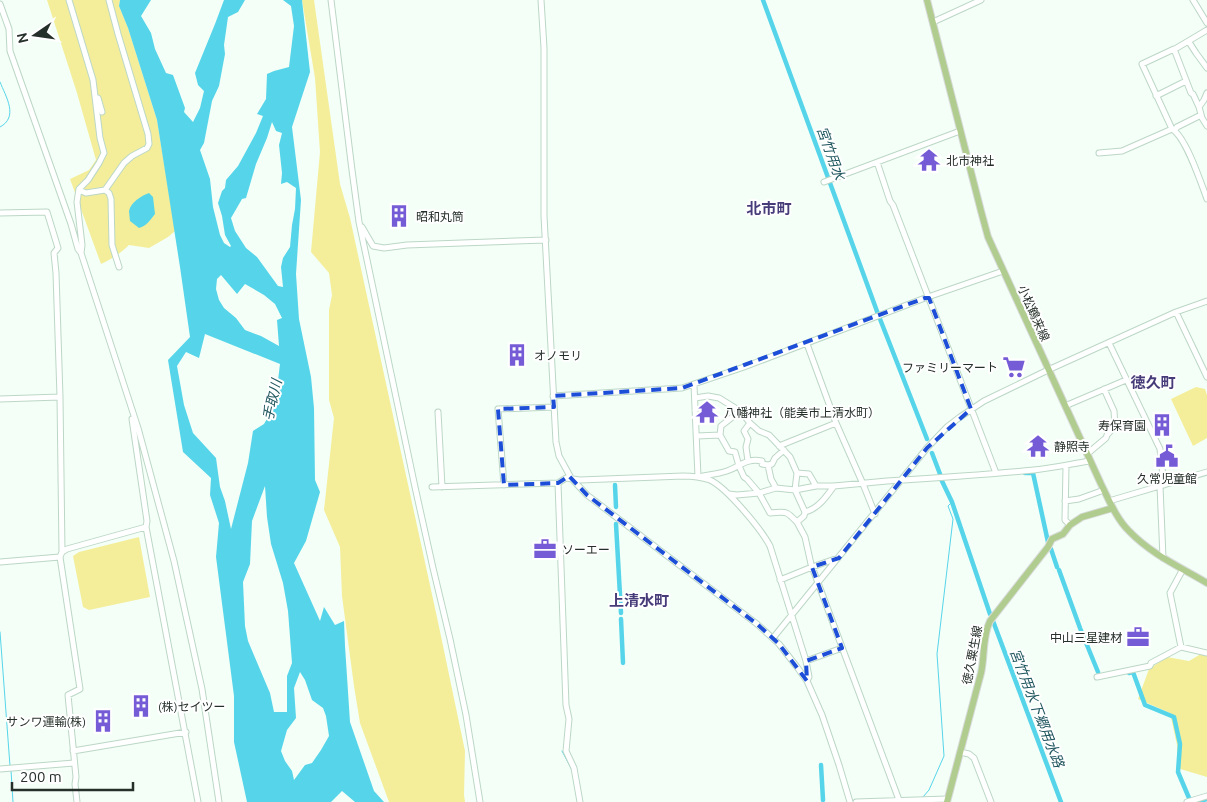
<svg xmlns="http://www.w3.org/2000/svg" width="1207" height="802" font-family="Ubuntu,'Noto Sans JP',sans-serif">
<rect width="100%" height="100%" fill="#f4fff7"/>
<path fill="#f4ee9a" d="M47,0H120L119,6L128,28L157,120L175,231L168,237L149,248L129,245C121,253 112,259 101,264L70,179L89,170L96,160L77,93Z
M302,0H314L340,184L350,218L438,622L465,751L464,795L465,802H389L360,723L354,686L342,596L340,547L324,510L334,418L329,400V310L332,295L329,273L311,252L320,152L315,78Z
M1196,387L1205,389L1207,395V438L1193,446L1171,399Z
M139,537L150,597L89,610L83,607L73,556L79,552Z
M1206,651L1207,652V777L1177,768V745L1170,713L1138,699L1149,669L1167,657L1189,661Z"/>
<path fill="#56d5ea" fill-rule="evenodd" d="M120,0H151L141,16L151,33L155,49L166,73L173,75L185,108L184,112L193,122L200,108L204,91L198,85L195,73L215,24L224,0H245L238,12L228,17L224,45L225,54L219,86L212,101L204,143L200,150L210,179L213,207L220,235L224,243L230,247L231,246L225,235L222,216L218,203L222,191L225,188L226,180L238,166L256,133L263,116L257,114L266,99L267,74L274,71L289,67L294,26L291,6L283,0H302L310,72L292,127L301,200L296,274L299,319L311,377L314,408L315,480L320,492L306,541L294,563L320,621L324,607L335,625L344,621L345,646L350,722L374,791L384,802H355L342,791L331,802H247L234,742V696L216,557L219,523L210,495L211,478L183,452L168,360L190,337L180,267L157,120L128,28L119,6ZM272,122L276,131L282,133L279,145L282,173L281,184L287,182L296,188L295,209L292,225L290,247L283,258L281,267L283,287L278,286L257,257L246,248L235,231L231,218L242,199L246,198L256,164L267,138ZM221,275L237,294L245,284L264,295L275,304L282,318L277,320L279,346L261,336L245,330L236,318L224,308L219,300L216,289L217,279ZM205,334L280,364L275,405L264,424L253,431L248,463L231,529L225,501L220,487L216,458L193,433L184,405L177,366L186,352L199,358ZM265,486L267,517L271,544L283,583L288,611L292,663L287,676V712H274L270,693L248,641L245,626L243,582L250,564L252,521ZM300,672L305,680L312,700L323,708L326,716L329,736L321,750L312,763L305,765L294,780L292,771L285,761L281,751L287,730L296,718L294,688Z
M149,193L153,197L155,214C150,220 147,226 139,228L130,221C130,220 129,212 129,211C131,202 141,196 149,193Z"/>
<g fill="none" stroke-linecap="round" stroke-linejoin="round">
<path stroke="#56d5ea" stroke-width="1" d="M0,82C6,97 19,117 0,127
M564,582V591
M0,632L10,766
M562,751L572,770
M11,770L13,802
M923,797L929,790L944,756L937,654L953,519L948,506L952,502"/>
<path stroke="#56d5ea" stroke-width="4.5" d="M763,0L878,314
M880,319L927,439
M932,453L940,474
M1025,473H1033L1048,542
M941,479L952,502L990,614
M615,485L616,507
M616,524L621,613
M1051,549L1057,567
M1059,570L1080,628L1098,672
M621,619L623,663
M993,621L1061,802
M1129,673L1133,672L1145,705L1174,717L1180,744L1178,772L1189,798
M821,765L823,800
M1198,802L1207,799"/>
<defs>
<path id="minor" d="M69,0L93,80L100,138L104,153L99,163L88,180L79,189L77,202L82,245L81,253
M331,0L352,170L359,222L415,487L433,568L450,639L466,715L480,802
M541,0L544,48V216L556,442L559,456L571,478L587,495L757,624L779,644L797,667L807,681L822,715L839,765L850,802
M1193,0L1207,23
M0,4L9,29L10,51L71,224L78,249L81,253L138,428L174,561L202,689L219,802
M933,22L981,0
M1207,30L1175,49H1174L1142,64L1172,129C1186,137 1201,183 1207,199
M1189,42L1196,53L1207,68
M1174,49L1191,93L1193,94L1199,107
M1207,93L1204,100L1199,107L1202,118L1207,126
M1156,96L1186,81
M98,98L102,112
M1175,130L1177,127L1201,115
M1099,153L1122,151L1172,129
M877,162L890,201L893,205L996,473
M824,182L960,131
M79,190L86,193L105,190L124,163L132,156L147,148L149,144L148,134L118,34L109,0
M105,190L109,193L111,199L112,245L119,267
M0,213L47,212L58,248L54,253L56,273L60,397L62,552L60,557L80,689L68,695L76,777L75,784L77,802
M362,227L373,246L384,248L407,245L546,240
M1176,312L1207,377
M1109,343L1160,449L1164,485
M807,344L836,423L863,484L875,514
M694,385L698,477C708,475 718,474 727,471C741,466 746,458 762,461V464L768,465L771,479L776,488
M553,396L682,388L744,367L925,298L1003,271
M695,398L708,396L719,398L740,411L750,423L759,431L769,435L790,457L797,473L795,490L805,512L804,516L797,522L805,537L811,564L899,800
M0,399L60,397
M1065,406L1126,380
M438,412L442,487
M720,435L721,426L740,411
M697,436L720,435L729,451L735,452L739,466L744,477L747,479L759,493L770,513C787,512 785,510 797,522
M779,446L836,423
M1087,454L1106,438L1107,435L1115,426L1114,411L1104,389
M748,461L746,447L748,439L744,431L750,423
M768,465L772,464L775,458L784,450
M1066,466L1065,520L1070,525
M797,473L809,474L816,486
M558,483L566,705L569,719L566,751L574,768L580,802
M504,485L498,409L554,407
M1160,486L1163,558
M432,487L558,483L566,478L580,480L683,476C692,476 701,477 710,480C727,488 761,529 770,546L806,661L809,677L807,681
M729,494L737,495L759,493L776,488L795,490L816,486H834L887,481C936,478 985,475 1034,470C1053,468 1071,464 1090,461
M1065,501L1079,499L1104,490
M1109,501L1207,472
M805,512C818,509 827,496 834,486
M146,527L198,802
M62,552L67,549L146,527L147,521L132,419
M0,562L60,557
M780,580L812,567L838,558
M773,638L927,448L947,427L960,417L984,401L1048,370L1176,312L1207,301
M1181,647L1170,593L1183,569
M806,661L842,648
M1097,677L1150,666L1151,663L1181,647L1207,653
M73,751L186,732
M960,752L969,754L974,758L991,802
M0,769L74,763
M856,802L947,799
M1187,802L1207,796"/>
<path id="major" d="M927,0L981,211L988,237L1101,484C1109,500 1116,518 1129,531C1151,554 1180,567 1207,583
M947,802L981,673C985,656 982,637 990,621L1048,547L1052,539L1063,534L1070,525L1082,517L1113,508"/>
</defs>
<use href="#minor" stroke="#bcd7c6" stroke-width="7"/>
<use href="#major" stroke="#d8dad9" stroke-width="8"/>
<use href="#minor" stroke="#fff" stroke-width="5"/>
<use href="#major" stroke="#b0cd8f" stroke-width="6"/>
</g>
<path fill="none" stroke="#1d4ed8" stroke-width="4" stroke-dasharray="10 6" stroke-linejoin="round" d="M925,298H929L971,409L927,448L839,558L812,567L842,648L806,661L807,681L779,644L757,624L587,495L569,476L558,483L504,485L498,409L554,407L553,396L682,388Z"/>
<defs>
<symbol id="temple-bare" viewBox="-9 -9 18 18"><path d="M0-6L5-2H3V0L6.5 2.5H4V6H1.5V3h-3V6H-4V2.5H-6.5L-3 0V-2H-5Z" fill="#755cd6" stroke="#fff" stroke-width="2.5" paint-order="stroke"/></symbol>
<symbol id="building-bare" viewBox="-9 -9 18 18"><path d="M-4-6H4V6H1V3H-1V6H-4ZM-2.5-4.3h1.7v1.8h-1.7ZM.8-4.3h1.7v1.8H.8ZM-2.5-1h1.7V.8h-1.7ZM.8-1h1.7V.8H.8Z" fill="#755cd6" stroke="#fff" stroke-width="2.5" paint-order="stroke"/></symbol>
<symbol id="supermarket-bare" viewBox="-9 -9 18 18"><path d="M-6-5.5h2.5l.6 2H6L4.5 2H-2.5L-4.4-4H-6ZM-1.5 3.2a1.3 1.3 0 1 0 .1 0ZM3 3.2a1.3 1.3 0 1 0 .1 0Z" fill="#755cd6" stroke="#fff" stroke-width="2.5" paint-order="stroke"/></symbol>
<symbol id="civic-bare" viewBox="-9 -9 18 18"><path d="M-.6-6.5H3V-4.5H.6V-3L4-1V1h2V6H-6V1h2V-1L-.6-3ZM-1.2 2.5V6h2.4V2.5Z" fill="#755cd6" stroke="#fff" stroke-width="2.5" paint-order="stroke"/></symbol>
<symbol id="office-bare" viewBox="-9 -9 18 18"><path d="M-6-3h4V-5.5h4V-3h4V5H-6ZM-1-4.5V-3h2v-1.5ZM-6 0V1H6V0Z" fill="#755cd6" stroke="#fff" stroke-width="2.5" paint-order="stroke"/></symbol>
</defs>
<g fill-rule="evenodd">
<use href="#temple-bare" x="913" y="144" width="32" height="32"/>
<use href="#building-bare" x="383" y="200" width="32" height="32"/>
<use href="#building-bare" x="501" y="339" width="32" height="32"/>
<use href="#supermarket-bare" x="998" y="351" width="32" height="32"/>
<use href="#temple-bare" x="691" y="396" width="32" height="32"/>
<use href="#building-bare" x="1146" y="409" width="32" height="32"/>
<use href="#temple-bare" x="1022" y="430" width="32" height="32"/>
<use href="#civic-bare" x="1151" y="440" width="32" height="32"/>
<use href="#office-bare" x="529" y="533" width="32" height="32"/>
<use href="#office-bare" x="1122" y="621" width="32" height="32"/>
<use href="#building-bare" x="125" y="690" width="32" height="32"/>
<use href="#building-bare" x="87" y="705" width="32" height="32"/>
</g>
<g text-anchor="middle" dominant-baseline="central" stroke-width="4" stroke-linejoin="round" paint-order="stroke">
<g font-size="12" fill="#26302a" stroke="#fff" text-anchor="start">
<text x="946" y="160">北市神社</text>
<text x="416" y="216">昭和丸筒</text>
<text x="534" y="355">オノモリ</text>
<text x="998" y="367" text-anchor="end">ファミリーマート</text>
<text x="724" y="412">八幡神社（能美市上清水町）</text>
<text x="1146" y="425" text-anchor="end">寿保育園</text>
<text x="1054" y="446">静照寺</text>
<text x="1167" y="478" text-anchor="middle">久常児童館</text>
<text x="562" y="549">ソーエー</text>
<text x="1122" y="637" text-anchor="end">中山三星建材</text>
<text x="158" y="706">(株)セイツー</text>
<text x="86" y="721" text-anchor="end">サンワ運輸(株)</text>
</g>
<g font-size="12" fill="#26302a" stroke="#fff">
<text transform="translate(1034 313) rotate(66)">小松鶴来線</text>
<text transform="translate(972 655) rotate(-79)">徳久粟生線</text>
</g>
<g font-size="14" font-style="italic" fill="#225860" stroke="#fff">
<text transform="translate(831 153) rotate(70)">宮竹用水</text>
<text transform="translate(272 400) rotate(-77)">手取川</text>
<text transform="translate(1037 708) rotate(69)">宮竹用水下郷用水路</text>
</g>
<g font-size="15" font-weight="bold" fill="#473c79" stroke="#fff">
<text x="769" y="208">北市町</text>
<text x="1153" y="382">徳久町</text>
<text x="639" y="600">上清水町</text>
</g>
</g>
<g transform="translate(35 35) rotate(257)" stroke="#ffffff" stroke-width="4" paint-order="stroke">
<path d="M0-4L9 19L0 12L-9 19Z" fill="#26302a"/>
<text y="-8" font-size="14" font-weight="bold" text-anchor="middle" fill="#26302a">N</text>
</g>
<path d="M12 782v8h121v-8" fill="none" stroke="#26302a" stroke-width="2.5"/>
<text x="20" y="782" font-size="15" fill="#26302a" stroke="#ffffff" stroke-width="4" paint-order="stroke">200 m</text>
</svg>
